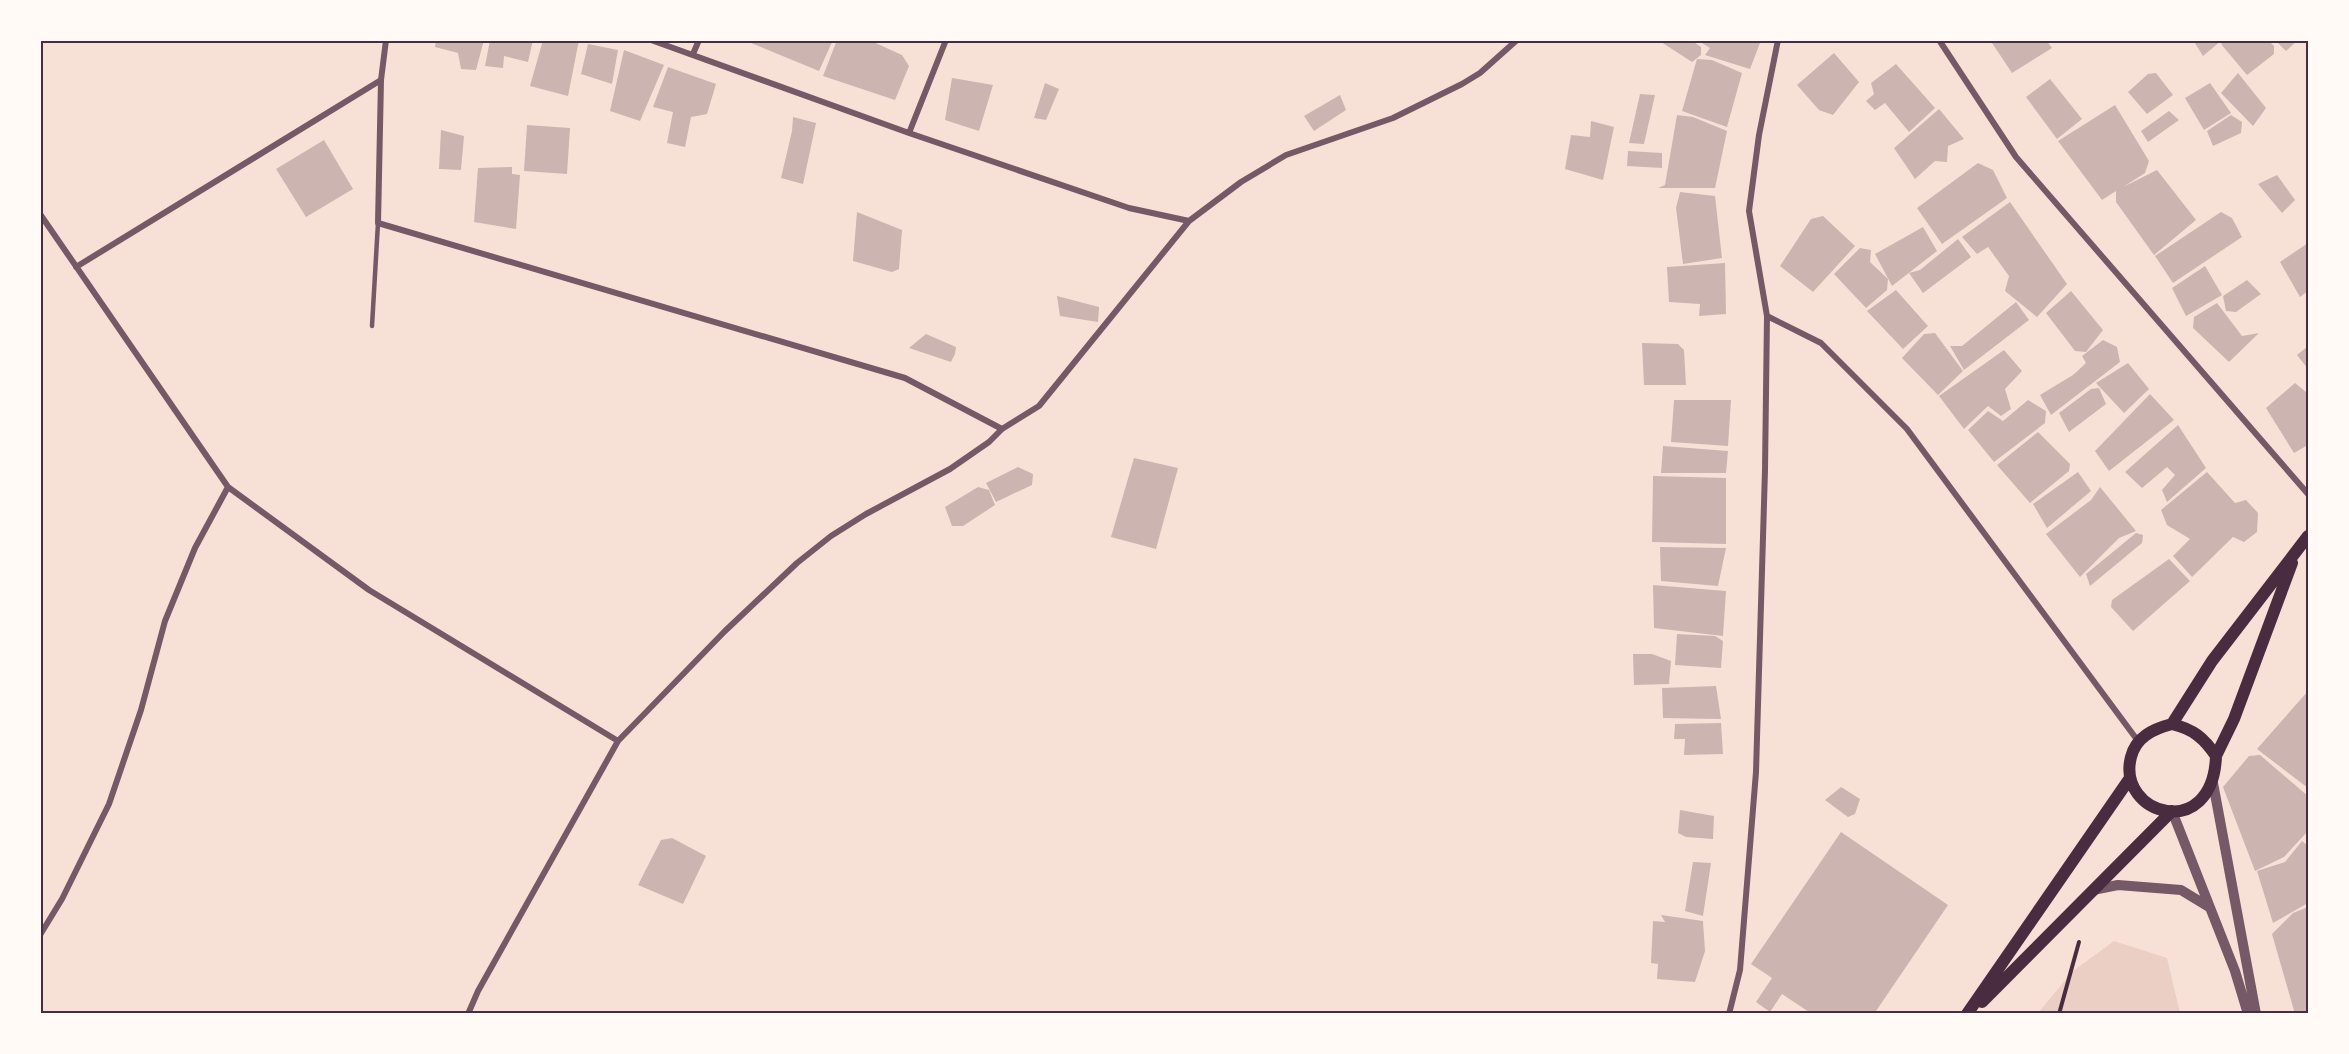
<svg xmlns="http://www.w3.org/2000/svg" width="2349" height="1054" font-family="'Asap Condensed',sans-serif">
<rect width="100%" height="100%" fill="#f7e1d7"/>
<path fill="#ebcfc5" d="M2114,941L2167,958L2180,1013L2037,1014L2073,971Z"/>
<path fill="#ccb4b1" d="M436,40H484L476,70L461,69L458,53L435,47Z
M490,40H533L528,62L504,56L503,68L485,66Z
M543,40H579L568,96L530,86Z
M752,40H833L819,71L751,43Z
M837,40H869L902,55L909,66L895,100L823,76Z
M1658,40H1691L1701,47V55L1692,62Z
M1697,40H1754L1760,43L1750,69L1705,55L1710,48Z
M1990,40H2046L2052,48L2012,73Z
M2193,40H2222L2203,56Z
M2226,40H2268L2274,46V54L2247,75L2221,44Z
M2275,40H2298L2286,51Z
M588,44L618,50L612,84L581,74Z
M624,50L664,65L640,121L610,111Z
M1834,53L1859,82L1833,115L1819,110L1797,85Z
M1697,59L1712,60L1742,73L1727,127L1682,111Z
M1896,64L1935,108L1909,132L1885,103L1875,110L1866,101L1874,94L1871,83Z
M668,67L716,84L707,114L691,117L685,147L667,143L673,112L653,107Z
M2156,73L2173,95L2147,114L2128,92L2148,74Z
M2238,73L2266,108L2253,126L2221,93Z
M952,78L993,85L979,131L945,120Z
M2050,79L2082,119L2057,139L2026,97Z
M1045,83L1059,89L1046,120L1034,118Z
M2210,83L2231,113L2204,130L2185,98Z
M1640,94L1655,95L1644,144L1629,143Z
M1340,95L1346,110L1314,131L1304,116Z
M2115,105L2149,161L2145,173L2123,187L2157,170L2196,220L2154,255L2116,202V191L2102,200L2058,141Z
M1939,109L1964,139L1948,146L1947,162L1935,161L1915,179L1894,148Z
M2169,111L2179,120L2148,142L2141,131Z
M1677,115L1693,117L1727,131L1715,188H1658L1665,185Z
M2231,115L2242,122L2241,133L2213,146L2207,131Z
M793,117L816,123L803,184L781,178L792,131Z
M1591,121L1614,127L1603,180L1565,169L1571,135L1590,137Z
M527,125L570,128L567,174L524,171Z
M441,130L464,136L461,170L439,169Z
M324,140L353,189L306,217L276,169Z
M1628,151L1662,153V168L1627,166Z
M1978,163L1993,170L2007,198L1942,244L1917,208Z
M512,167V174L520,175L516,229L474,222L478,168Z
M2277,175L2295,200L2282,213L2258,184Z
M1680,192L1715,196L1722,258L1683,264L1676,208Z
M2010,202L2067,284L2037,317L2005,291L2009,276L1988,247L1977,254L1962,237Z
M857,212L902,230L899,269L892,272L853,261Z
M2221,212L2232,218L2242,237L2173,283L2155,256Z
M1823,216L1855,246L1813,292L1780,266L1811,219Z
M1923,227L1937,251L1892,286L1875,254Z
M1958,239L1971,257L1923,293L1909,273L1920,270Z
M2308,243V291L2300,297L2280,262Z
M1860,248L1871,250L1870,262L1888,279L1887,290L1866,308L1834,274Z
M1725,263L1726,314L1699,316L1700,304L1669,302L1667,267Z
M2205,266L2222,295L2186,316L2172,288Z
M2247,280L2261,294L2236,312L2226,311L2223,296Z
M1896,290L1928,326L1903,349L1867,311Z
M2071,291L2103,330L2086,352L2075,351L2046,313Z
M1057,296L1099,307L1098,322L1060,316Z
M2016,302L2029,320L1964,370L1950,346H1962Z
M2217,303L2242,336L2259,333L2229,362L2193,328L2194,317Z
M1935,333L1963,371L1938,395L1902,358L1924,334Z
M926,334L956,347L955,354L951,362L909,348Z
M2103,340L2117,347L2120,362L2051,415L2040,395L2073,375L2086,363L2082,356Z
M1642,343L1678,344L1684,350L1686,385H1644Z
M2308,346V369L2297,355Z
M2004,350L2022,371L2005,389L2011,409L2001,416L1988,406L1964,429L1939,396Z
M2128,363L2149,389L2124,413L2096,383Z
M2295,383L2306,392L2308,389V445L2294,453L2266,408Z
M2099,388L2106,404L2069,432L2059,413L2091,389Z
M2150,394L2174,420L2109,471L2095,451Z
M1674,400H1731L1728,446L1671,442Z
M2028,400L2046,411L2045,423L1994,462L1968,430L1988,411L2003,421Z
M2178,425L2206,468L2167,502L2162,490L2175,475L2167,467L2142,488L2125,472Z
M2038,432L2070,464L2069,471L2030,503L1997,465Z
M1663,446L1728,451L1726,473H1661Z
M1134,458L1178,468L1156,549L1111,537Z
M1018,467L1033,474L1032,485L996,502L986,483Z
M2078,472L2091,491L2047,528L2033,504Z
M2207,472L2235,503L2246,500L2258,513L2257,532L2244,542L2233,537L2192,577L2173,556L2190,539L2167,525L2161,510Z
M1653,476L1726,478V544L1652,542Z
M978,487L989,490L995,505L963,526H952L945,507Z
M2100,487L2136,531L2119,538L2080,577L2046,534L2091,500Z
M2136,533L2143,535L2142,543L2090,586L2086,574Z
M1660,547L1726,548L1718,586L1661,581Z
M2169,559L2190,581L2133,631L2111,607L2112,600Z
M1653,585L1726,591L1723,636L1654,628Z
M1677,634L1715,636L1723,641L1721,668L1675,665Z
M1633,654H1652L1671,661L1669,684L1634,685Z
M1716,686L1721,719L1663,718L1662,688Z
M2308,691V788L2257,749Z
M1721,723L1723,754L1684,755L1685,739H1674L1675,724Z
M2260,755L2308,796V831L2284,857L2255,871L2223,787L2249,756Z
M1841,787L1860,799L1855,814L1848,817L1825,800Z
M1680,810L1714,816L1713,839L1686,837L1678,833Z
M1841,832L1948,905L1874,1014H1812L1782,994L1770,1012L1756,1002L1772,978L1751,964Z
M672,838L706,856L683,904L638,885L661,840Z
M2302,841L2308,846V903L2273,923L2257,871L2285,862Z
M1693,862L1711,863L1703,916L1685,911Z
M2308,907V1014H2295L2272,934L2293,913Z
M1661,915L1703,921L1705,951L1695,982L1657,979L1658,964L1651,963L1653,921L1665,922Z"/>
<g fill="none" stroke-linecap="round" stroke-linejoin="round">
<path stroke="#4a2c40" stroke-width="4" d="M2059,1014L2079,942"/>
<path stroke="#755966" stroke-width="4.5" d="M372,326L378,223"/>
<path stroke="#755966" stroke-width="6" d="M386,40L381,80L378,223L905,378L1002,429
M651,40L909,133L1129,208L1189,221
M1939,40L2016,157L2308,494
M693,54L699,40
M909,133L946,40
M40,214L228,487L369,590L618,741
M76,267L381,80
M1767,316L1821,343L1907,429L2138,741
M40,935L62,899L109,804L141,710L165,621L195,548L228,487
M468,1014L478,991L618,741L725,631L797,563L831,536L866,514L950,469L989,442L1002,429L1039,406L1189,221L1241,182L1286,155L1393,118L1462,84L1480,73L1517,40
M1729,1014L1740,970L1756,772L1765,470L1767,316L1749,211L1759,135L1778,40"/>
<path stroke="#755966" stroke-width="10" d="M2213,783L2256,1014
M2172,811L2235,971L2248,1014
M2093,890L2118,885L2181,890L2209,907"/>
<path stroke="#4a2c40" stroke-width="12" d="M2172,724C2193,729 2204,738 2216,756C2213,843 2116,815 2131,757C2136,737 2153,729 2172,724Z
M2172,724L2212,661L2308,536
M2216,756L2234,719L2292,563
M1982,1002L2172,811
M1967,1014L2130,778"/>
</g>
<rect width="2349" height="1054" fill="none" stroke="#fffaf5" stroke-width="84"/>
<rect x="42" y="42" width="2265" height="970" fill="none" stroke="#4a2c40" stroke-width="2"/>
</svg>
